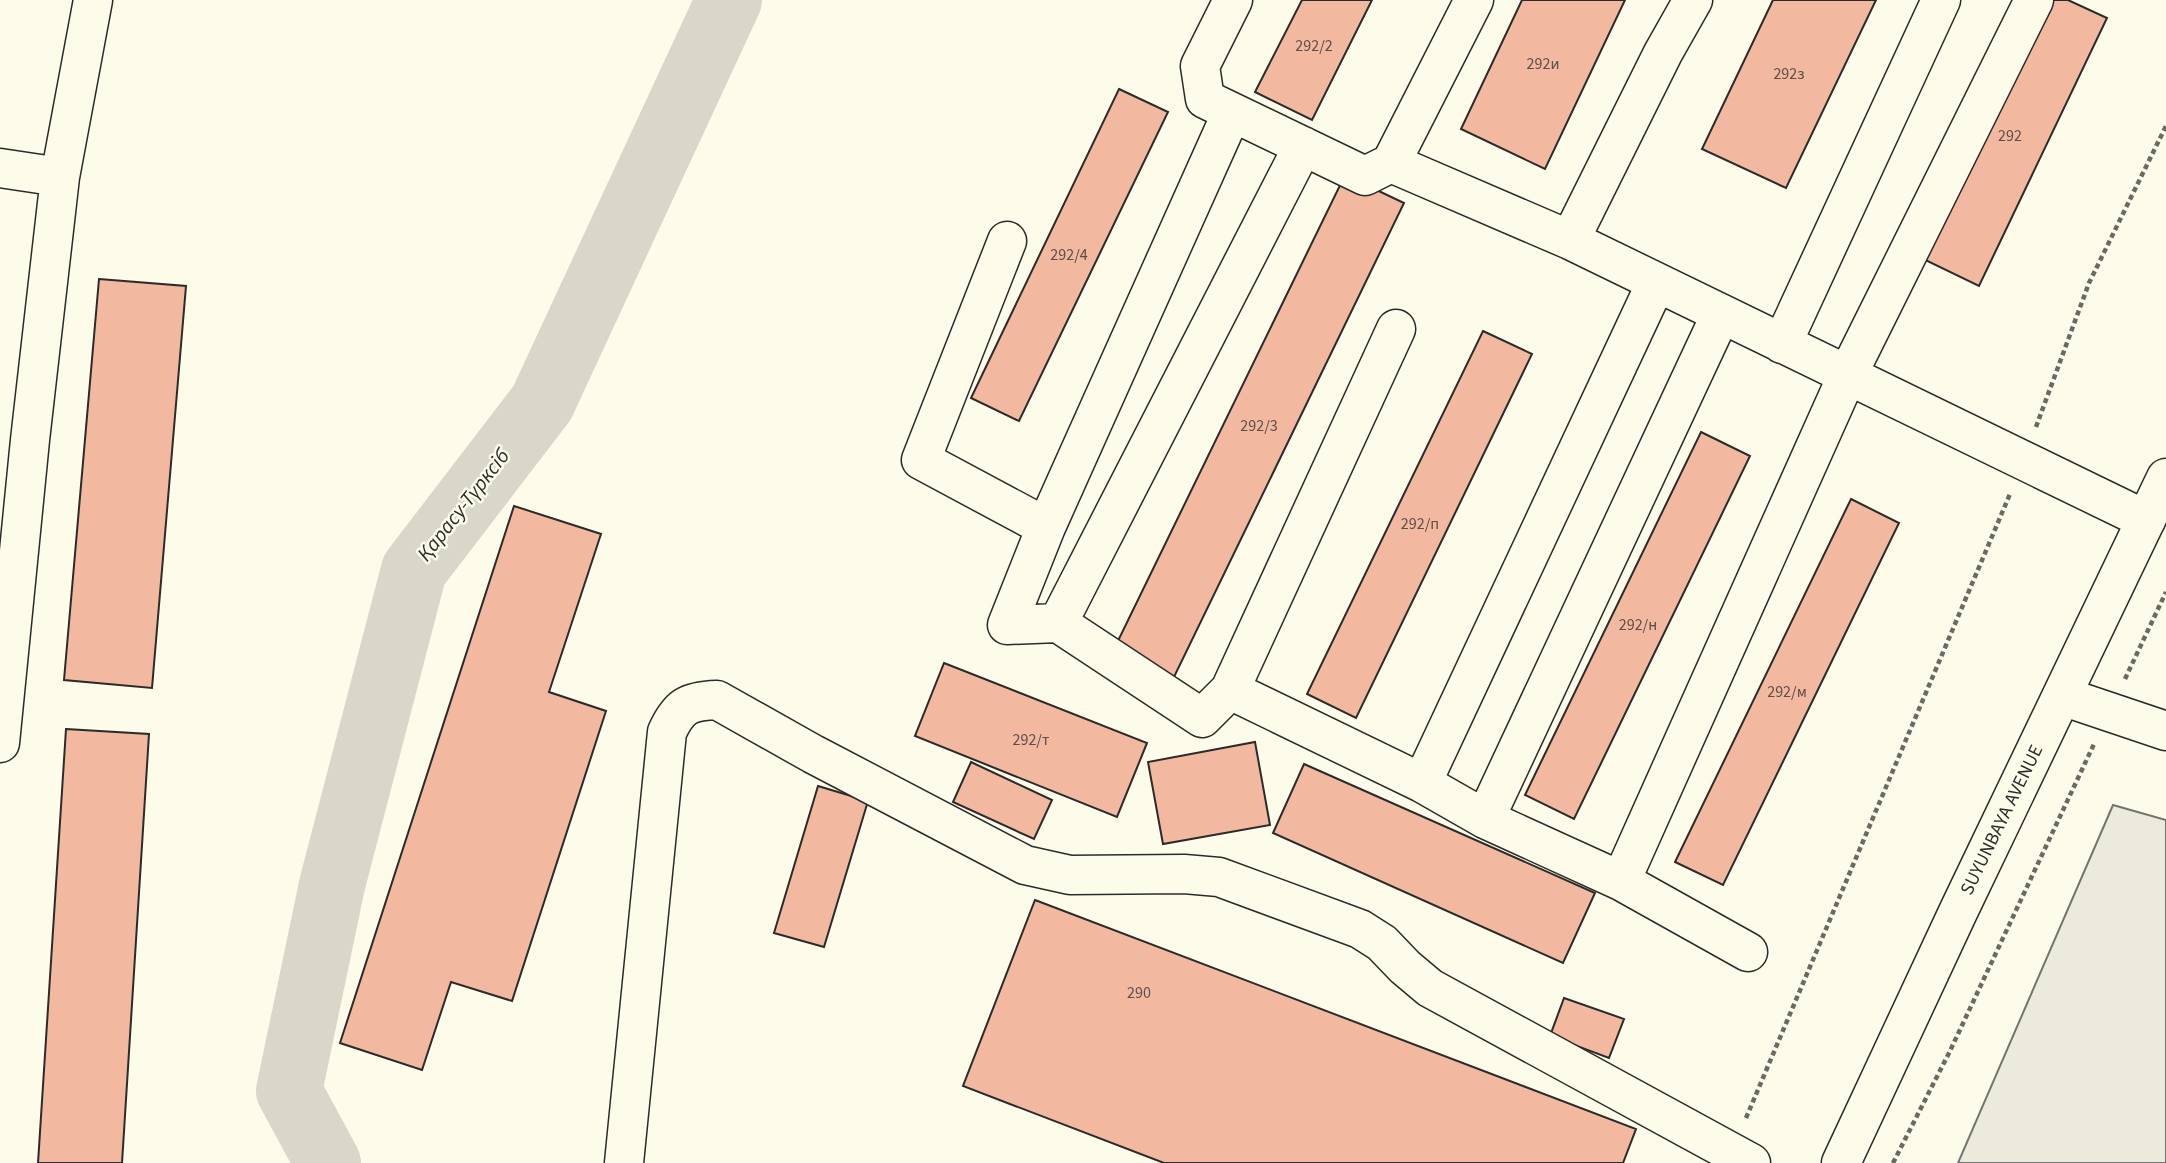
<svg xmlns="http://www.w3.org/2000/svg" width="2166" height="1163" font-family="'Source Sans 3',sans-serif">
<rect width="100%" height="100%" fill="#fdfbea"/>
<path fill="#ecebdb" stroke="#74746e" stroke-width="2" d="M2113,805L2166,820V1163H1958Z"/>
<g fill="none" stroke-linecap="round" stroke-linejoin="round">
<path stroke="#d8d7c9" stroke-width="66" d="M328,1163L289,1091L332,885L414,570L542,403L729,0"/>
</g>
<path fill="#f2b8a0" stroke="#2b2b2b" stroke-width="2" d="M1302,0H1372L1312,120L1255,92Z
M1522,0H1625L1545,169L1461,129Z
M1773,0H1876L1786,188L1702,149Z
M2035,0H2068L2107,18L1979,286L1913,254Z
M1119,89L1168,112L1019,421L971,398Z
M1345,175L1404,203L1174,677L1114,649Z
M99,279L186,286L152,688L64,680Z
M1483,331L1532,354L1356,718L1307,694Z
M1701,432L1750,456L1574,819L1525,795Z
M1851,499L1899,523L1723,885L1675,862Z
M514,506L601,534L549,692L606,711L512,1001L451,982L422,1070L340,1043Z
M944,663L1147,743L1117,817L915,736Z
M66,729L149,734L122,1163H38Z
M1255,742L1270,825L1163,844L1148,762Z
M971,762L1052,800L1034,839L953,802Z
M1304,764L1595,893L1563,963L1273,833Z
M818,786L868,801L824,947L774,933Z
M1035,900L1636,1129L1623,1163H1164L963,1086Z
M1564,998L1624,1019L1609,1058L1550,1036Z"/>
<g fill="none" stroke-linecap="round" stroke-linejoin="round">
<defs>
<path id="minor" d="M1233,0L1200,66L1205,99L1365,176L1391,163L1474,0
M1693,0L1663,53L1570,240L2146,520
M1391,163L1570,240
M0,168L60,177
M1007,241L921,460L1046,527L1007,625L1058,623L1202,718L1230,690L1422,783L1485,819L1621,881L1748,952
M1782,344L1941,0
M1046,527L1232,112
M1058,623L1303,146
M1230,690L1396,329
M2062,696L2166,731
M0,743L30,440L60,177L93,0
M1422,783L1656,283
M1485,819L1721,314
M1621,881L1847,376L2034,0
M624,1163L667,732C679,706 688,701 717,700L813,754L1025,865L1070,875L1184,874L1219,877L1360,929L1382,943L1405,967L1430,988L1751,1163"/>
<path id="major" d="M1841,1163L1958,912L2166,478"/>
</defs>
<use href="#minor" stroke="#2b2b2b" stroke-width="41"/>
<use href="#major" stroke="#2b2b2b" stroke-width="41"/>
<path stroke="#6a6964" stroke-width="4.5" stroke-dasharray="5 3.5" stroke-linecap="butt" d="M2036,427L2089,283L2166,126
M2125,679L2166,592
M1746,1118L2010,494
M1893,1163L1950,1051L2094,744"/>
<use href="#minor" stroke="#fdfbea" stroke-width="38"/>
<use href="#major" stroke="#fdfbea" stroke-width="38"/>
</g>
<g text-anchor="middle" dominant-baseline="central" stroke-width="5" stroke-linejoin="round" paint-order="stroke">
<g font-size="16" fill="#5d4e48">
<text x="1314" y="46">292/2</text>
<text x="1543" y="64">292и</text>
<text x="1789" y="74">292з</text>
<text x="2010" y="136">292</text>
<text x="1069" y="255">292/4</text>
<text x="1259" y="426">292/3</text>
<text x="1420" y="524">292/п</text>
<text x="1638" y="625">292/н</text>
<text x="1787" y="692">292/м</text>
<text x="1031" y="740">292/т</text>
<text x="1139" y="993">290</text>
</g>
<g font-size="19" fill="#2b2b2b" stroke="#fdfbea">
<text transform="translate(2002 820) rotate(-64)">SUYUNBAYA AVENUE</text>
</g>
<g font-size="21" font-style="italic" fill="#2b2b2b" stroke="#fdfbea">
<text transform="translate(463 505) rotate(-52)">Қарасу-Түрксіб</text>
</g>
</g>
</svg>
